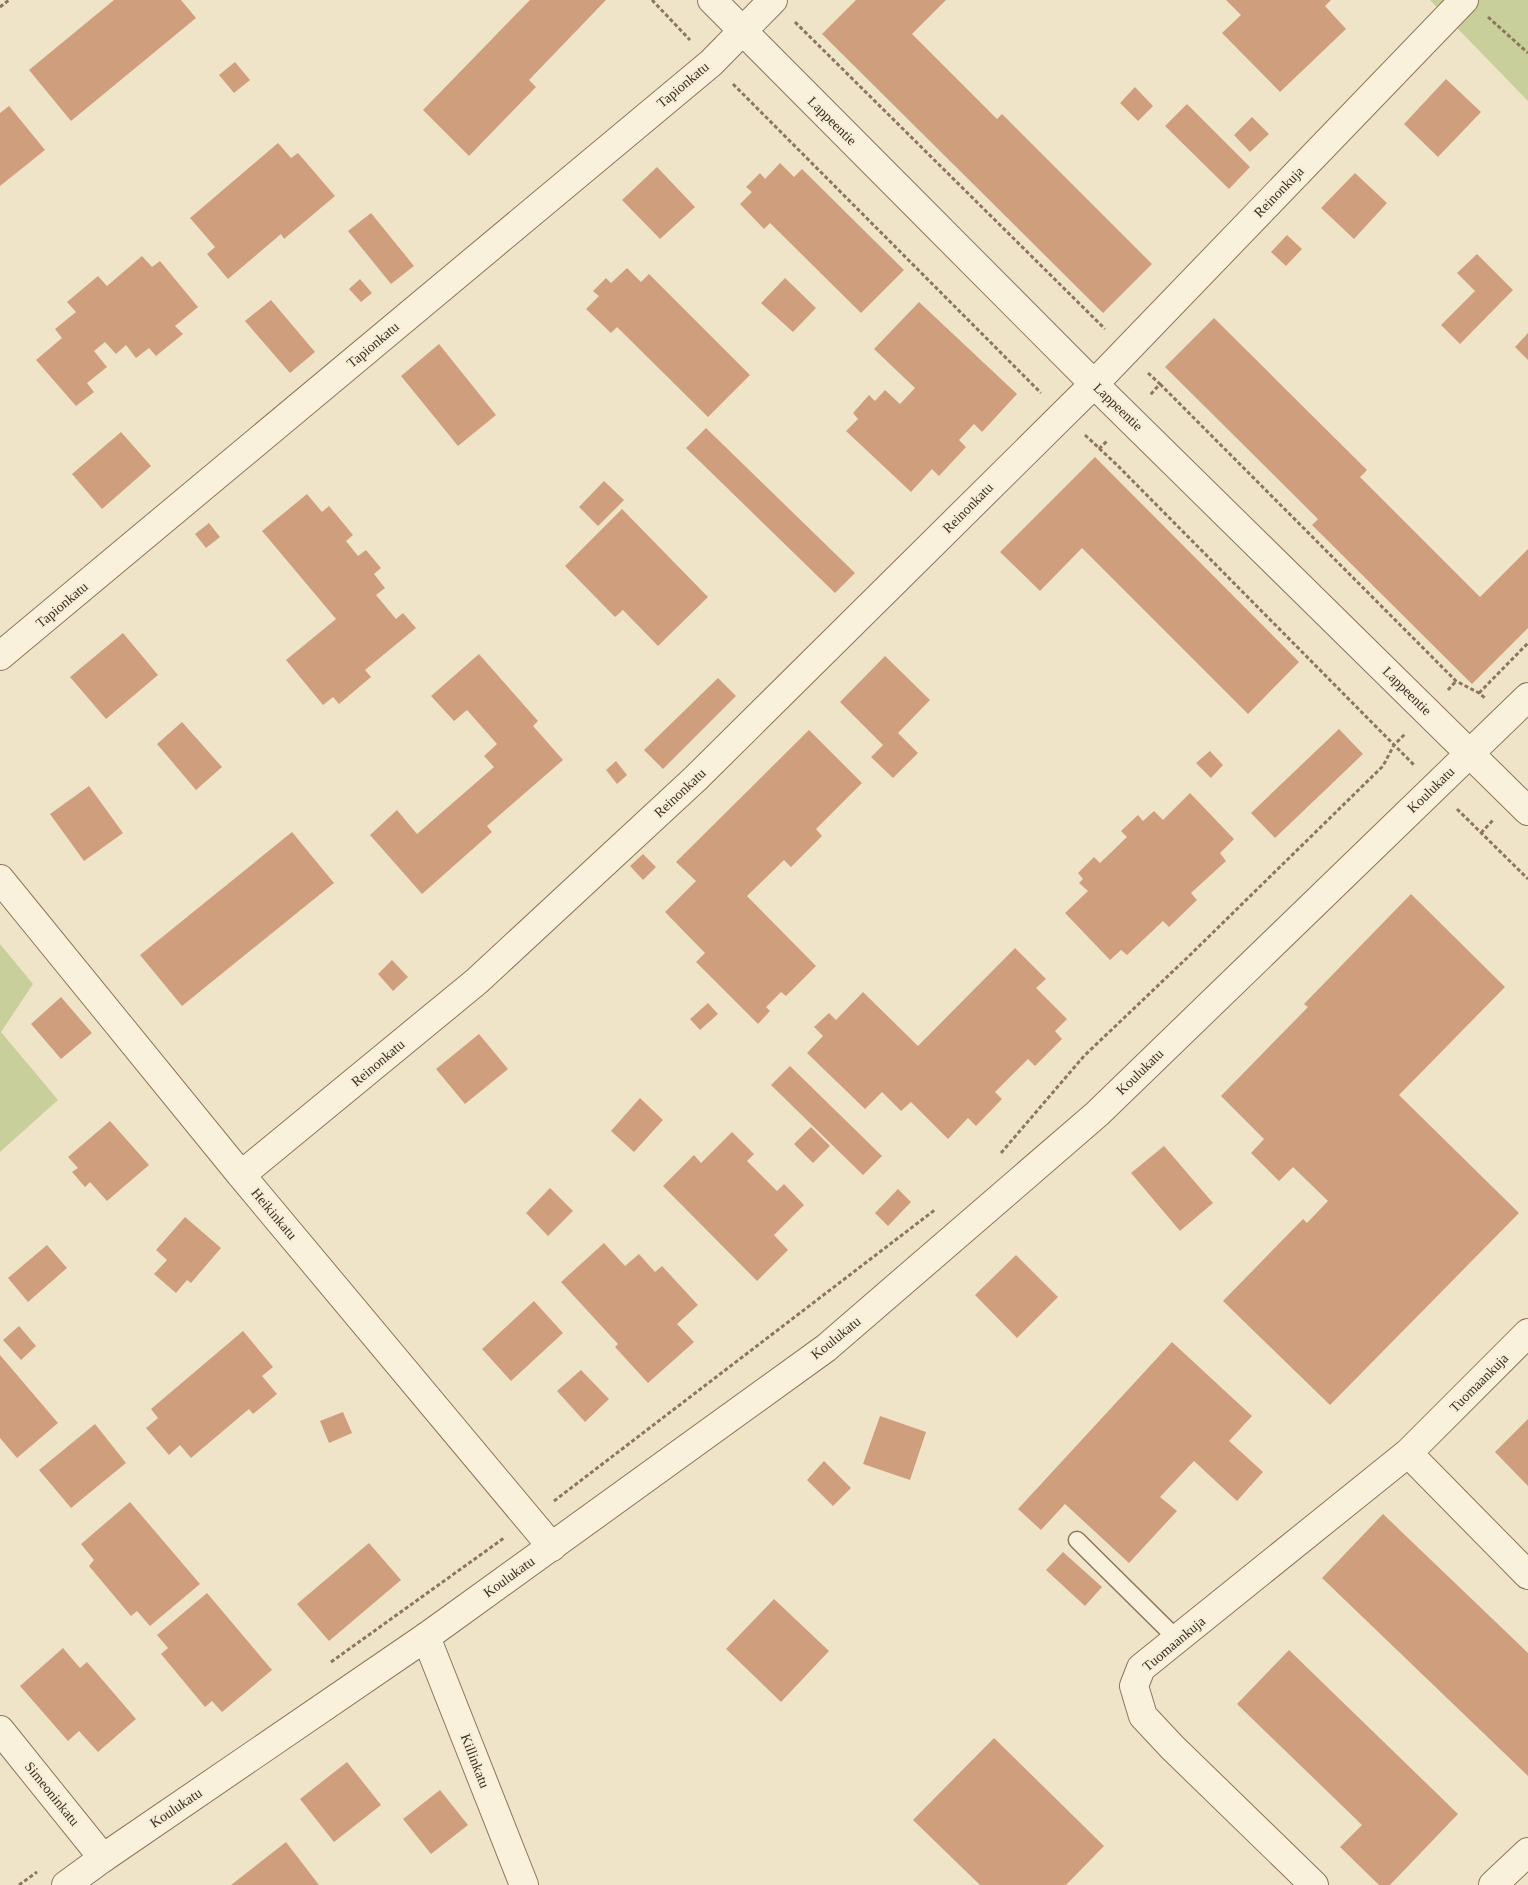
<svg xmlns="http://www.w3.org/2000/svg" width="1528" height="1885" font-family="Georgia,serif">
<rect width="100%" height="100%" fill="#f0e4c8"/>
<path fill="#c9cf9b" d="M1430,0H1528V101Z
M0,944L33,984L1,1032L58,1100L0,1152Z"/>
<path fill="#cf9f7d" d="M114,0H181L196,18L71,121L29,70Z
M530,0H606L529,80L536,87L469,156L423,110Z
M856,0H946L912,34L997,119L1002,114L1152,264L1103,313L822,34Z
M1226,0H1331L1325,6L1346,29L1280,92L1222,33L1241,15Z
M235,62L250,80L234,93L219,75Z
M1446,79L1481,112L1438,157L1404,124Z
M1135,87L1153,106L1138,121L1120,103Z
M1187,104L1250,167L1229,189L1165,126Z
M9,106L45,150L0,186V113Z
M1252,117L1269,134L1250,152L1234,135Z
M278,143L291,158L298,153L335,196L284,239L281,234L228,279L207,254L215,247L190,218Z
M780,163L794,177L802,169L904,270L861,313L770,223L764,229L740,204L752,192L746,187L760,173L765,179Z
M657,167L695,207L660,239L622,200Z
M1355,173L1387,203L1354,239L1321,208Z
M371,213L414,266L391,284L348,231Z
M1287,235L1302,249L1286,266L1271,252Z
M1477,254L1513,290L1460,344L1441,325L1475,291L1457,273Z
M142,256L152,267L160,261L198,307L175,326L183,334L156,356L149,348L136,358L126,345L116,354L105,342L94,351L107,367L87,383L94,392L76,406L36,360L62,338L55,329L76,312L67,302L98,276L107,286Z
M627,268L641,282L649,274L750,375L708,417L617,327L611,333L586,309L599,296L593,291L606,278L611,283Z
M785,278L816,308L793,332L761,303Z
M360,279L372,293L361,302L349,289Z
M271,300L315,352L290,373L245,321Z
M919,302L1017,394L982,432L974,424L959,440L966,447L939,476L932,469L911,492L846,431L858,419L853,413L869,395L875,401L885,390L900,404L915,388L874,349Z
M1214,318L1367,470L1360,477L1480,597L1528,549V628L1472,684L1312,525L1318,519L1165,367Z
M1528,333V360L1515,347Z
M439,344L496,415L458,446L401,376Z
M706,428L855,573L835,593L686,448Z
M121,432L151,466L102,509L72,474Z
M1095,457L1299,662L1248,714L1082,548L1040,591L1000,552Z
M604,481L624,500L598,526L579,507Z
M307,494L322,512L329,506L353,535L346,541L358,556L366,550L381,568L374,574L385,588L376,595L396,619L403,613L416,628L365,670L371,677L339,704L333,697L323,705L286,660L336,619L262,531Z
M622,509L708,597L658,646L623,610L615,617L565,566Z
M209,523L220,537L206,548L195,534Z
M123,633L158,675L106,719L70,677Z
M479,654L538,721L533,726L563,760L487,826L492,832L422,894L370,835L397,810L417,834L494,767L484,756L497,744L467,710L454,721L431,696Z
M885,656L930,700L898,733L918,753L893,778L871,757L883,745L840,702Z
M718,678L736,696L663,769L644,750Z
M182,722L222,767L196,790L157,744Z
M1339,729L1363,754L1275,838L1251,813Z
M809,730L862,783L816,829L822,836L791,867L784,860L747,896L816,966L786,996L781,992L766,1007L770,1011L758,1024L696,962L705,953L665,912L696,881L676,862Z
M1210,751L1223,765L1211,778L1196,763Z
M616,761L627,775L617,784L606,770Z
M89,786L123,833L84,861L50,814Z
M1190,793L1234,839L1220,853L1226,861L1191,893L1197,900L1169,927L1163,921L1127,955L1121,950L1110,960L1065,913L1088,891L1079,883L1083,879L1078,873L1094,857L1100,863L1127,837L1121,831L1138,815L1143,821L1154,811L1163,820Z
M292,832L334,883L182,1006L140,955Z
M643,854L656,867L643,880L630,866Z
M1411,894L1505,987L1399,1095L1519,1213L1330,1405L1223,1301L1303,1219L1307,1223L1328,1201L1293,1167L1279,1181L1251,1153L1264,1139L1221,1096L1308,1007L1304,1004Z
M1015,948L1046,979L1036,988L1067,1019L1055,1031L1062,1039L1035,1066L1028,1059L995,1092L1002,1099L976,1126L968,1118L948,1139L911,1102L901,1111L882,1092L865,1109L807,1053L823,1036L814,1027L829,1013L836,1020L863,992L918,1046Z
M392,960L408,977L393,991L378,974Z
M61,997L92,1033L61,1059L31,1024Z
M708,1003L718,1014L700,1030L690,1019Z
M479,1034L508,1069L465,1104L436,1069Z
M790,1066L882,1156L863,1175L771,1085Z
M640,1098L663,1120L634,1152L611,1131Z
M110,1121L149,1165L107,1201L90,1182L85,1187L72,1172L78,1168L68,1157Z
M811,1127L830,1146L813,1163L794,1144Z
M732,1132L754,1154L747,1161L777,1191L784,1184L804,1205L774,1235L788,1250L757,1281L663,1186L694,1155L701,1163Z
M1164,1146L1213,1203L1180,1231L1131,1173Z
M550,1188L573,1211L548,1236L526,1213Z
M898,1189L911,1202L888,1226L875,1213Z
M185,1217L221,1248L191,1283L187,1280L176,1293L154,1274L167,1260L156,1250Z
M604,1243L625,1266L639,1254L655,1272L662,1266L698,1305L677,1324L694,1342L648,1383L615,1347L618,1344L561,1282Z
M47,1245L67,1268L28,1302L8,1278Z
M1016,1255L1058,1297L1017,1338L975,1295Z
M534,1301L563,1333L511,1381L482,1349Z
M19,1326L36,1346L21,1360L3,1340Z
M243,1331L273,1367L262,1376L277,1394L253,1414L249,1409L191,1458L180,1445L169,1455L146,1428L158,1418L151,1409Z
M1172,1342L1252,1416L1229,1441L1263,1472L1237,1501L1194,1461L1160,1497L1177,1511L1129,1563L1065,1504L1041,1530L1018,1509Z
M0,1355L58,1423L17,1458L0,1438Z
M581,1370L609,1399L585,1422L557,1391Z
M343,1412L352,1433L329,1443L320,1421Z
M880,1416L926,1432L910,1480L863,1464Z
M1528,1419V1486L1495,1452Z
M95,1424L126,1463L71,1508L39,1470Z
M824,1461L851,1488L833,1506L807,1480Z
M130,1502L200,1584L150,1626L137,1611L131,1616L89,1566L94,1560L81,1544Z
M1383,1514L1528,1653V1776L1322,1578Z
M369,1543L401,1580L329,1641L297,1604Z
M1063,1552L1102,1587L1085,1606L1046,1570Z
M207,1593L272,1670L222,1712L212,1701L205,1707L161,1654L168,1648L157,1635Z
M774,1599L829,1651L781,1702L726,1649Z
M63,1648L80,1668L87,1662L136,1719L98,1752L79,1731L68,1741L20,1686Z
M1289,1650L1458,1814L1390,1885H1379L1340,1847L1362,1825L1237,1704Z
M994,1738L1104,1846L1066,1885H980L913,1820Z
M347,1762L381,1805L334,1842L300,1799Z
M440,1790L468,1825L431,1854L403,1819Z
M286,1842L319,1885H231Z"/>
<g fill="none" stroke-linecap="round" stroke-linejoin="round">
<defs>
<path id="service" d="M1077,1540L1178,1640"/>
<path id="minor" d="M712,0L1094,384L1528,811
M0,656L711,63L773,0
M0,879L241,1175L552,1547
M241,1175L477,981L695,779L1094,384L1464,0
M1408,1453L1528,1575
M426,1637L524,1885
M0,1730L103,1858
M1314,1885L1172,1747L1143,1716L1134,1686L1141,1668L1408,1453L1528,1333
M1493,1885L1528,1852"/>
<path id="tertiary" d="M66,1885L103,1858L426,1637L826,1348L1097,1114L1528,697"/>
</defs>
<use href="#service" stroke="#8d765c" stroke-width="19"/>
<use href="#minor" stroke="#8d765c" stroke-width="30"/>
<use href="#tertiary" stroke="#8d765c" stroke-width="30"/>
<path stroke="#8d765c" stroke-width="3" stroke-dasharray="4 2.5" stroke-linecap="butt" d="M652,0L690,40
M0,7L9,0
M1488,17L1528,53
M795,22L1105,329
M733,84L1041,393
M1148,373L1160,384L1150,395
M1160,384L1456,681L1479,693L1485,698
M1085,435L1117,465L1414,765
M1099,449L1108,440
M1448,690L1456,681
M1479,693L1528,643
M1457,809L1528,879
M1481,833L1494,819
M1001,1153L1084,1056L1189,956L1383,766L1394,745L1405,734
M554,1501L936,1209
M331,1662L504,1538
M19,1885L37,1872"/>
<use href="#service" stroke="#faf1dc" stroke-width="16"/>
<use href="#minor" stroke="#faf1dc" stroke-width="28"/>
<use href="#tertiary" stroke="#faf1dc" stroke-width="28"/>
</g>
<g text-anchor="middle" dominant-baseline="central" stroke-width="4.5" stroke-linejoin="round" paint-order="stroke">
<g font-size="14" fill="#3d2e20" stroke="#f7eed8">
<text transform="translate(683 85) rotate(-40)">Tapionkatu</text>
<text transform="translate(832 121) rotate(45)">Lappeentie</text>
<text transform="translate(1279 192) rotate(-46)">Reinonkuja</text>
<text transform="translate(373 345) rotate(-40)">Tapionkatu</text>
<text transform="translate(1118 407) rotate(44)">Lappeentie</text>
<text transform="translate(968 508) rotate(-45)">Reinonkatu</text>
<text transform="translate(62 605) rotate(-40)">Tapionkatu</text>
<text transform="translate(1407 691) rotate(45)">Lappeentie</text>
<text transform="translate(1431 790) rotate(-44)">Koulukatu</text>
<text transform="translate(680 793) rotate(-43)">Reinonkatu</text>
<text transform="translate(378 1063) rotate(-40)">Reinonkatu</text>
<text transform="translate(1140 1072) rotate(-44)">Koulukatu</text>
<text transform="translate(274 1214) rotate(50)">Heikinkatu</text>
<text transform="translate(836 1338) rotate(-39)">Koulukatu</text>
<text transform="translate(1479 1383) rotate(-45)">Tuomaankuja</text>
<text transform="translate(509 1577) rotate(-36)">Koulukatu</text>
<text transform="translate(1174 1644) rotate(-40)">Tuomaankuja</text>
<text transform="translate(475 1761) rotate(69)">Killinkatu</text>
<text transform="translate(52 1794) rotate(51)">Simeoninkatu</text>
<text transform="translate(176 1808) rotate(-34)">Koulukatu</text>
</g>
</g>
</svg>
